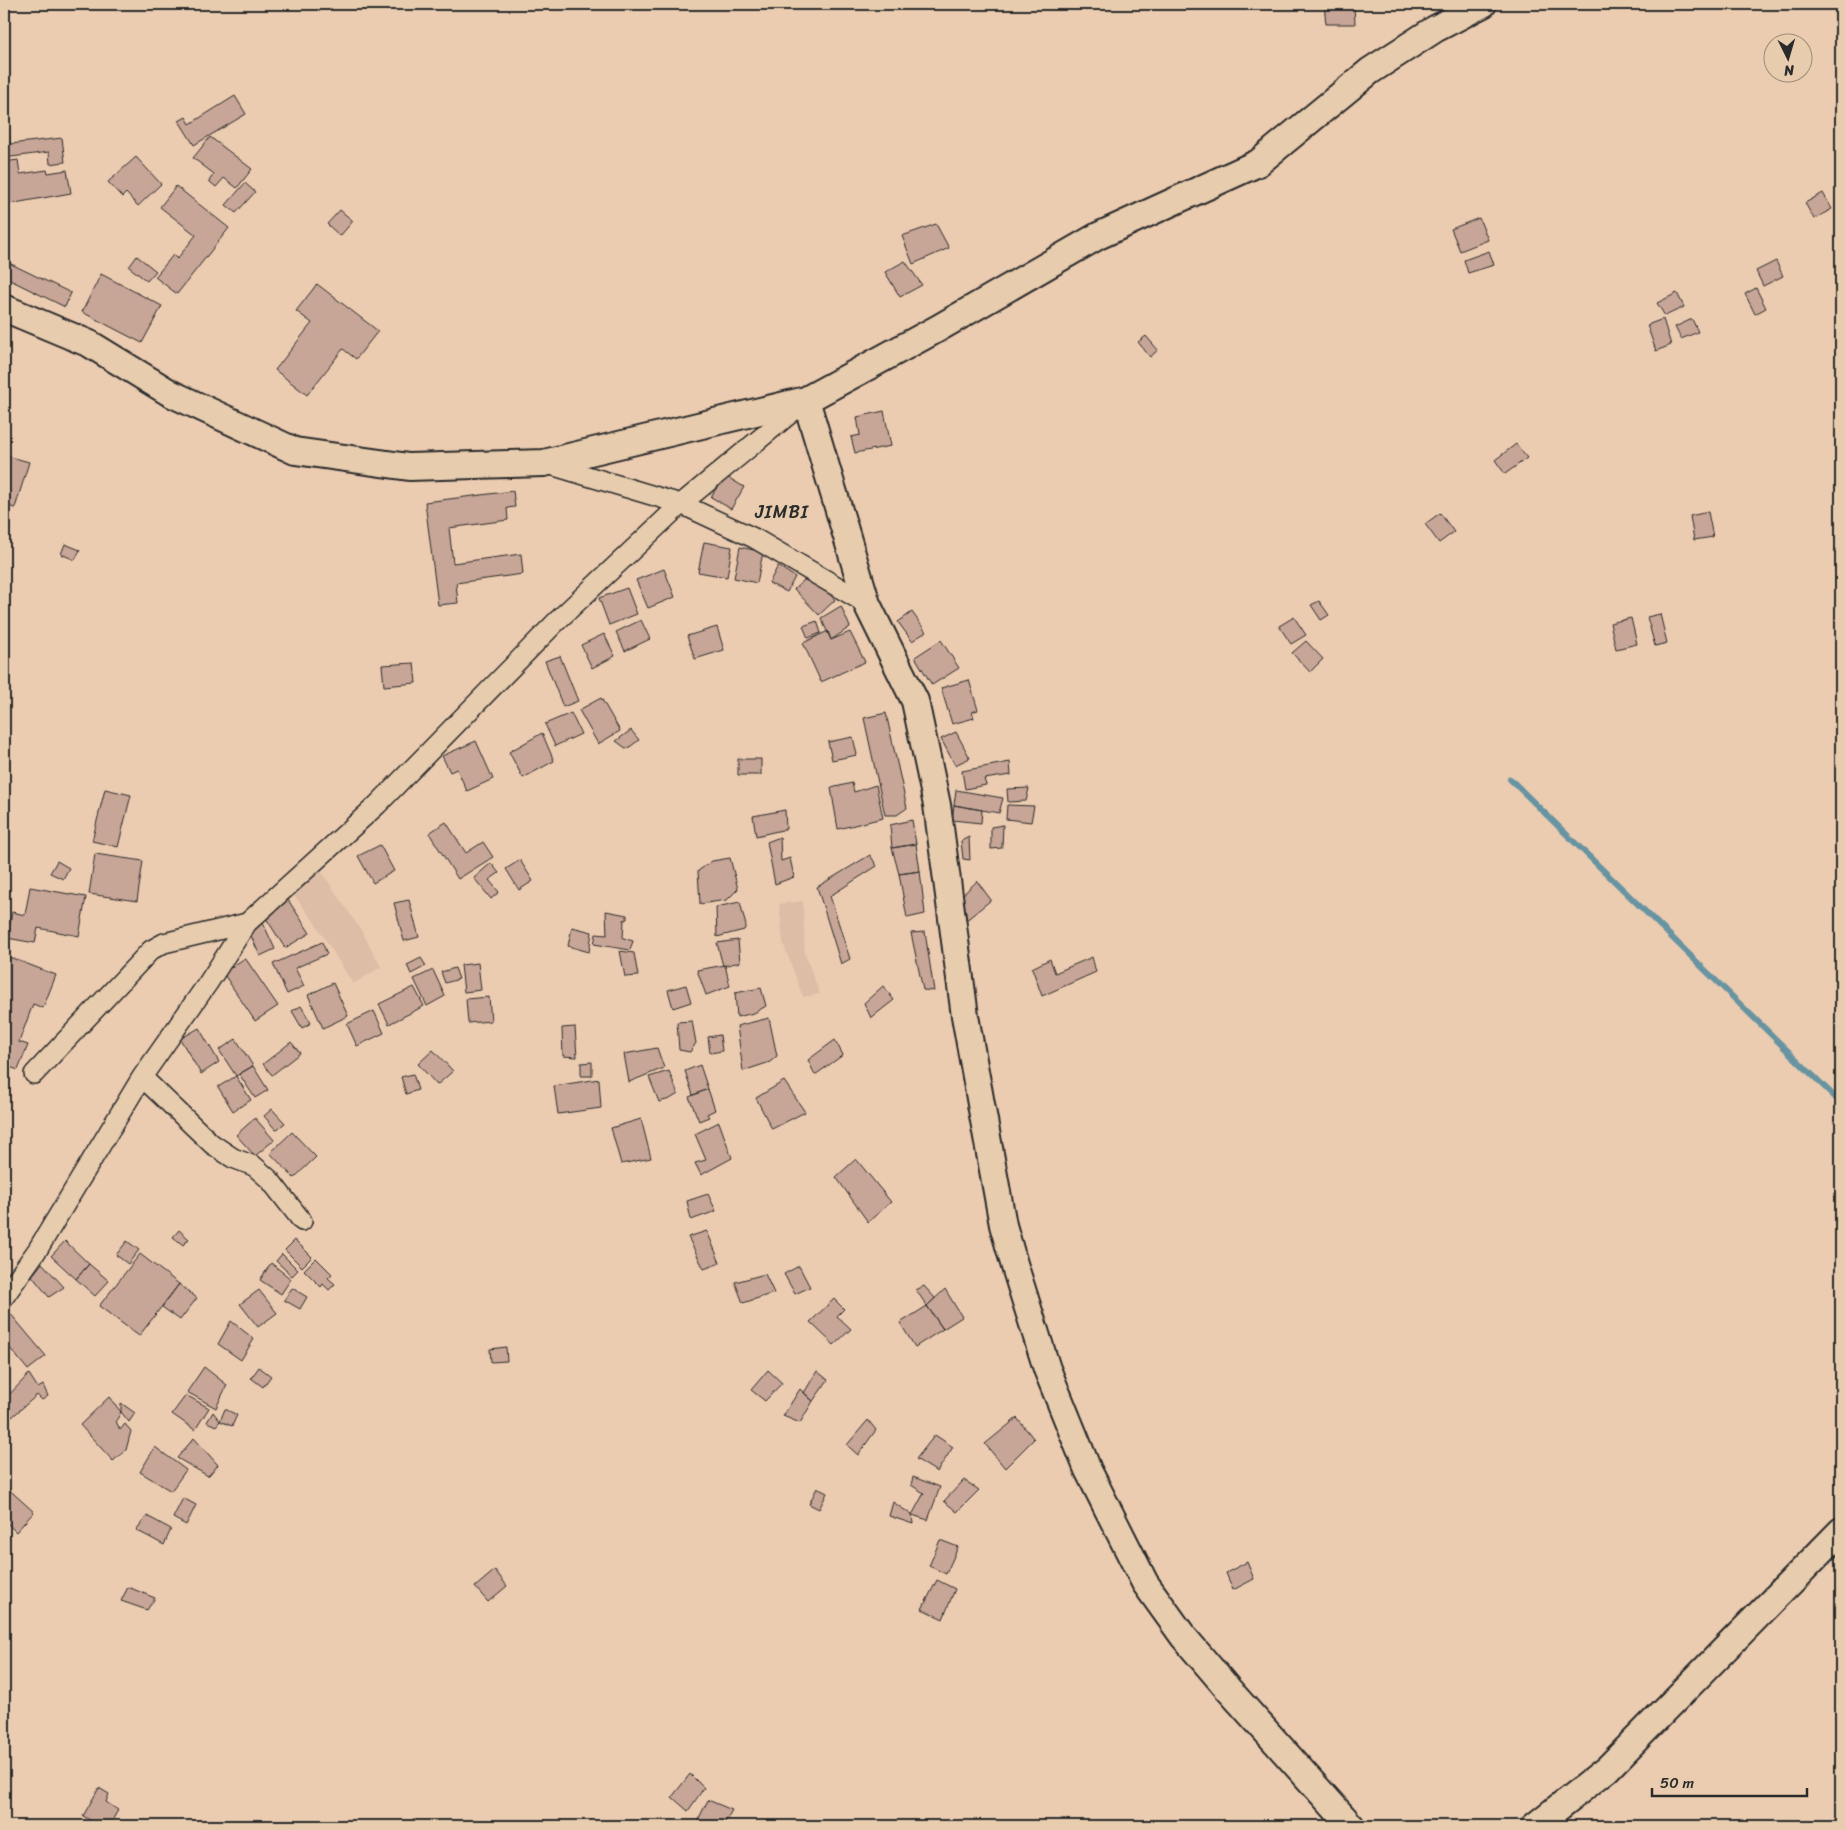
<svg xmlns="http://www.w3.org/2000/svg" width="1845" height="1830" font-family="Sriracha,sans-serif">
<rect width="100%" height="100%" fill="#ecccb1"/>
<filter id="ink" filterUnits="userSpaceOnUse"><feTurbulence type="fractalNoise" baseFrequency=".02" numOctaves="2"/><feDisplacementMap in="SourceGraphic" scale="10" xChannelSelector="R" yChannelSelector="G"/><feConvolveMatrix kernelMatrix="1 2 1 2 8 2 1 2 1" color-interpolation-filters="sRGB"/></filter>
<g filter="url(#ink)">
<path fill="#ddbda6" d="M321,871L363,933L381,967L353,984L313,920L293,894Z
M803,901L805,954L820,994L803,997L783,943L779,904Z"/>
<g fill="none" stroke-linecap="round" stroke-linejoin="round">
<path stroke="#6794a1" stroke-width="6" d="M1510,779L1841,1103"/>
</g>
<path fill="#c7a597" stroke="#2b2b2b" d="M1324,4H1354L1355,24H1326Z
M235,96L246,114L194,145L179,121L186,117L190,124Z
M9,133L10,144L62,138L65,162L50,164L49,152L4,158V134Z
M210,137L252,169L237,188L224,178L216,187L209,181L214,174L193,158Z
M136,157L161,184L138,206L126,193L122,197L108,182Z
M18,160L20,174L47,170L48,173L67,170L71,193L9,204L4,162Z
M245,183L255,192L236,213L226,205Z
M176,186L229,228L177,294L155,277L173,255L177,259L196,235L160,207Z
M1823,193L1832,209L1814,219L1805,203Z
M340,210L353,221L340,236L327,224Z
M1479,218L1488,240L1460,251L1451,229Z
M936,224L949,248L913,264L902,236Z
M1489,251L1494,265L1468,273L1464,260Z
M137,256L156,271L147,281L129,267Z
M905,261L922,285L900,297L885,272Z
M1776,261L1783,276L1763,286L1756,271Z
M9,263L71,293L65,307L4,277Z
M101,274L162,306L142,343L82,312Z
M317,284L378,331L356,359L343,349L307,395L275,370L312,323L296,311Z
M1756,288L1766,308L1755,314L1745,294Z
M1677,293L1684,307L1665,316L1657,303Z
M1663,319L1671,345L1656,351L1647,325Z
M1692,319L1698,332L1681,339L1675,327Z
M1146,336L1158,350L1150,357L1138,342Z
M884,411L891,446L855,453L851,437L860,435L857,417Z
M1516,444L1527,458L1505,474L1495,460Z
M4,455L29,462L15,508L4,505Z
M724,475L744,487L731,509L711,497Z
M513,491L515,507L507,508L508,520L449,528L453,563L521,554L523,574L456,583L458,603L438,605L425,502Z
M1708,512L1713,537L1694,540L1690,516Z
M1440,513L1454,532L1439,543L1425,524Z
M704,542L732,547L727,577L698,572Z
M65,544L80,550L75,560L61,554Z
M740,547L763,552L757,583L734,578Z
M778,566L795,577L787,592L769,583Z
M664,569L675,597L648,608L636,580Z
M811,574L835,600L819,615L794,589Z
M627,588L637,614L609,625L599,598Z
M1319,601L1329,615L1321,620L1311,605Z
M841,606L850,627L831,640L821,618Z
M912,612L926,632L912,641L898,622Z
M1660,614L1667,643L1655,646L1647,617Z
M1294,617L1306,635L1291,644L1279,626Z
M1631,618L1637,644L1616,649L1610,623Z
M641,620L650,639L625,651L616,632Z
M817,621L821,633L808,638L803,626Z
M717,627L724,650L695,659L687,636Z
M828,631L831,640L850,632L865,662L821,682L803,643Z
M604,634L615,656L592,668L581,645Z
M941,640L959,668L932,685L915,657Z
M1306,641L1323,659L1310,672L1292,653Z
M560,656L578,701L563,707L545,661Z
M414,663L416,683L384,686L382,665Z
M969,680L978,710L972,712L974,718L952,724L941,688Z
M601,698L620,731L598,744L579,710Z
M571,713L581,734L555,746L545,724Z
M886,713L907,808L897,815H885L864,718Z
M631,730L639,740L627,749L616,741Z
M956,732L970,758L955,765L941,739Z
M542,733L554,761L523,778L509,752Z
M853,737L857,755L832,760L828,742Z
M476,741L493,779L467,791L457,769L450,772L442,756Z
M738,759H761V775H738Z
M1010,762L1011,775L984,779L986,785L965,789L962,771Z
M852,783L854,792L876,785L883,818L838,829L831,788Z
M1029,788L1026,801L1008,802L1007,789Z
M105,789L131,795L118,847L92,841Z
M956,790L1003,798L999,813L954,805Z
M954,805L982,810L981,823L952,820Z
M1007,805L1034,806L1031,822L1006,819Z
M785,810L786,829L756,836L753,816Z
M912,820L916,844L892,848L890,825Z
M446,822L466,853L483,842L493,857L458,879L429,833Z
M1003,825L1002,848L991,849V827Z
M780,837L781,861L790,858L794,877L775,884L767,842Z
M969,837L970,860L963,859L961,841Z
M916,844L920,871L899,874L892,848Z
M380,845L394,871L373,883L358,856Z
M95,854L143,861L137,901L89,894Z
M870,855L877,866L830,896L850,959L841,964L817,887Z
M730,858L738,889L727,900L700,904L698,871L712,861Z
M520,860L533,881L519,890L506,869Z
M57,861L69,868L63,879L50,873Z
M491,863L499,873L489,880L499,892L491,899L474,878Z
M920,871L925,914L907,918L899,874Z
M977,881L991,900L964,922L952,905Z
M30,887L86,897L79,936L38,928L35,943L7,938L12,912L25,915Z
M288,900L310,933L285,948L264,915Z
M409,900L419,937L404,941L394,903Z
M740,902L746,926L744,930L717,937L716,907Z
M606,911L627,915V919L624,920L623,938L633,941L630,950L594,944L596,934L607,935Z
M263,923L275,949L260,956L248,929Z
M572,927L592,932L589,952L568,946Z
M925,932L934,991L923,990L911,933Z
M738,940L740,962L723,966L717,943Z
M322,942L327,954L295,968L304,986L287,994L273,964Z
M620,951L634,953L638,976L625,977Z
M4,955L56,975L43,1008L33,1004L19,1042L28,1045L18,1070L4,1065Z
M1092,957L1096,972L1042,996L1032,968L1050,959L1055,973Z
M245,958L278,1006L255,1021L223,973Z
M421,958L426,966L411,974L407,965Z
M478,963L481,990L464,992L461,965Z
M725,965L730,986L706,995L697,970Z
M455,968L459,979L445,983L441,972Z
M433,970L445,996L427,1006L414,979Z
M333,983L348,1016L323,1028L308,995Z
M686,985L691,1002L673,1008L668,990Z
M883,986L894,1000L871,1018L864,1003Z
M414,987L424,1006L389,1024L379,1004Z
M761,988L766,1006L754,1013L737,1017L735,993Z
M489,997L491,1021L468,1023L466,999Z
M301,1006L311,1023L302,1028L292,1011Z
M374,1011L384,1033L357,1046L347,1024Z
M769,1018L777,1056L770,1062L743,1071L737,1026Z
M692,1021L696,1043L690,1052L679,1050L677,1022Z
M575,1027L577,1057L563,1056L562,1028Z
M199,1028L219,1062L201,1074L180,1039Z
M720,1035L722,1051L710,1053L708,1037Z
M236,1039L253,1066L236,1076L219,1050Z
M835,1040L843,1055L815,1075L808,1060Z
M291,1042L300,1053L272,1075L263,1064Z
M657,1048L664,1068L629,1082L624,1054Z
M433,1050L453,1071L437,1085L418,1064Z
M592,1062V1076H581V1063Z
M700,1065L708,1089L693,1095L685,1071Z
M253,1066L268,1090L255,1098L239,1074Z
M669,1071L678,1094L670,1099L659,1102L649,1077Z
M413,1074L418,1090L406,1094L401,1077Z
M236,1076L251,1100L233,1111L218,1087Z
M599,1079L601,1108L558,1114L554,1086Z
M784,1081L805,1112L772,1129L756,1098Z
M708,1089L715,1110L707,1114L709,1117L699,1121L689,1097Z
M272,1109L285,1123L276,1130L264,1116Z
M255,1118L274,1140L255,1156L236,1135Z
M641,1119L651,1158L621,1164L611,1128Z
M719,1122L732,1158L701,1175L695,1163L706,1160L695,1134Z
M292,1132L316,1157L294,1178L270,1153Z
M856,1159L891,1202L868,1222L836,1177Z
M708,1194L716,1211L691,1220L687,1201Z
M179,1230L189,1239L183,1245L173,1237Z
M707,1231L720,1263L704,1269L688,1237Z
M295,1240L312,1257L302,1267L285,1250Z
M65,1241L89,1264L76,1279L51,1256Z
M127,1241L139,1250L128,1264L116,1255Z
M140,1254L179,1284L139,1336L99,1306Z
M282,1254L298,1270L292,1276L276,1261Z
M316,1258L332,1274L328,1278L335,1284L329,1290L323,1284L321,1287L304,1270Z
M42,1263L64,1287L49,1297L32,1276Z
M271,1263L291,1279L281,1294L260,1280Z
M89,1264L109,1281L95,1296L76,1279Z
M799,1266L810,1287L795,1294L784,1274Z
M765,1274L774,1293L743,1303L735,1282Z
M179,1284L197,1298L180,1320L162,1307Z
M924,1286L935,1298L927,1306L916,1290Z
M292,1288L307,1297L300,1309L284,1300Z
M945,1289L962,1317L943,1329L927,1306Z
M259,1290L277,1313L258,1327L240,1304Z
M834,1299L844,1309L837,1316L851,1329L834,1345L810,1322Z
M4,1306L46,1356L28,1370L4,1341Z
M927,1306L943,1329L915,1347L900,1323Z
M231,1321L254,1339L241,1360L218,1344Z
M506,1347L507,1361L491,1362L490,1349Z
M204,1367L227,1385L216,1408L187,1392Z
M259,1367L271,1376L263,1387L251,1378Z
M768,1370L782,1383L765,1401L751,1390Z
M817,1371L828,1380L813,1401L804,1393Z
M29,1374L38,1388L43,1385L48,1396L42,1400L37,1395L12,1417L4,1409V1400Z
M800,1389L813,1401L800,1423L783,1416Z
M186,1395L209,1408L195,1430L172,1414Z
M109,1397L121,1412L116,1421L120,1430L125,1424L131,1431L126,1450L113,1461L80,1425Z
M121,1403L135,1413L129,1422L121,1412Z
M225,1409L237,1415L232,1426L220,1421Z
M213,1412L220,1421L216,1426L207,1422Z
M1017,1418L1034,1439L1005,1468L985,1444Z
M868,1420L876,1430L858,1455L847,1445Z
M935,1435L953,1447L937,1472L916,1459Z
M194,1438L218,1465L208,1476L177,1458Z
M155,1447L186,1470L171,1491L140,1472Z
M913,1477L940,1487L928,1520L912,1515L924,1493L911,1485Z
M964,1480L979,1490L957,1512L944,1501Z
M4,1485L34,1512L16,1532L4,1520Z
M817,1488L827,1493L819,1509L809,1504Z
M183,1498L196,1505L186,1525L173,1518Z
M893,1502L912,1515L913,1524L889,1516Z
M147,1516L171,1529L164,1545L136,1530Z
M940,1540L958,1547L946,1574L929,1566Z
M1247,1562L1254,1579L1233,1590L1226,1573Z
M495,1570L507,1586L488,1602L475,1587Z
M937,1580L955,1589L943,1619L922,1609Z
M128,1587L155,1598L147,1610L121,1601Z
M690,1774L704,1788L688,1811L672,1797Z
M99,1788L109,1794L106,1802L118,1810L109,1826H100L83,1816Z
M708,1800L732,1810L723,1826H695Z"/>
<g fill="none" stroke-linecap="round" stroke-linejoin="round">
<defs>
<path id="minor" d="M544,463L681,504L754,538L867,604
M34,1074L151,950L164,943L247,923
M142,1077L212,1144L233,1158L254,1166L270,1180L302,1221
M4,1297L38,1249L142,1077L208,983L247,923L377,805L556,622L681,504L803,403"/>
<path id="secondary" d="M4,308L90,344L170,393L295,451L409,467L544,463L806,400L867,604L915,701L937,805L965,1016L1003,1225L1015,1267L1047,1369L1088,1470L1145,1583L1183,1636L1229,1690L1351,1826
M806,400L937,329L1098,236L1258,163L1370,71L1435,29L1483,4
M1535,1826L1607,1769L1841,1531"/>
</defs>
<use href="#minor" stroke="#2b2b2b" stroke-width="22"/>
<use href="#secondary" stroke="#2b2b2b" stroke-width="30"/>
<use href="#minor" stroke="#e7ccae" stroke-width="19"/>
<use href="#secondary" stroke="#e7ccae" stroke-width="26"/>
</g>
</g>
<g text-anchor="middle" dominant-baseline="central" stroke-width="4" stroke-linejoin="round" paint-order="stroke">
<g font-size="18" letter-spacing="1" fill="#2b2b2b" stroke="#e7ccae">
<text x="782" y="512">JIMBI</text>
</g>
</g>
<rect width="1845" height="1830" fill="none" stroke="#e7ccae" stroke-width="20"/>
<rect x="10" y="10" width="1825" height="1810" fill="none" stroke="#2b2b2b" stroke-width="2" filter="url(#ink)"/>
<g transform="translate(1788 58) rotate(175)"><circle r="24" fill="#e7ccae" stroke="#9c8c7a"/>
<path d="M0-4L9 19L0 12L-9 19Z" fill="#2b2b2b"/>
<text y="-8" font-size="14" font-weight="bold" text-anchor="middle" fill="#2b2b2b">N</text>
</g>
<path d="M1652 1788v8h155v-8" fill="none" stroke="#2b2b2b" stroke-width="2.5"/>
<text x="1660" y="1788" font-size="15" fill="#2b2b2b" stroke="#e7ccae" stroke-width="4" paint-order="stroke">50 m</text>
</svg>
